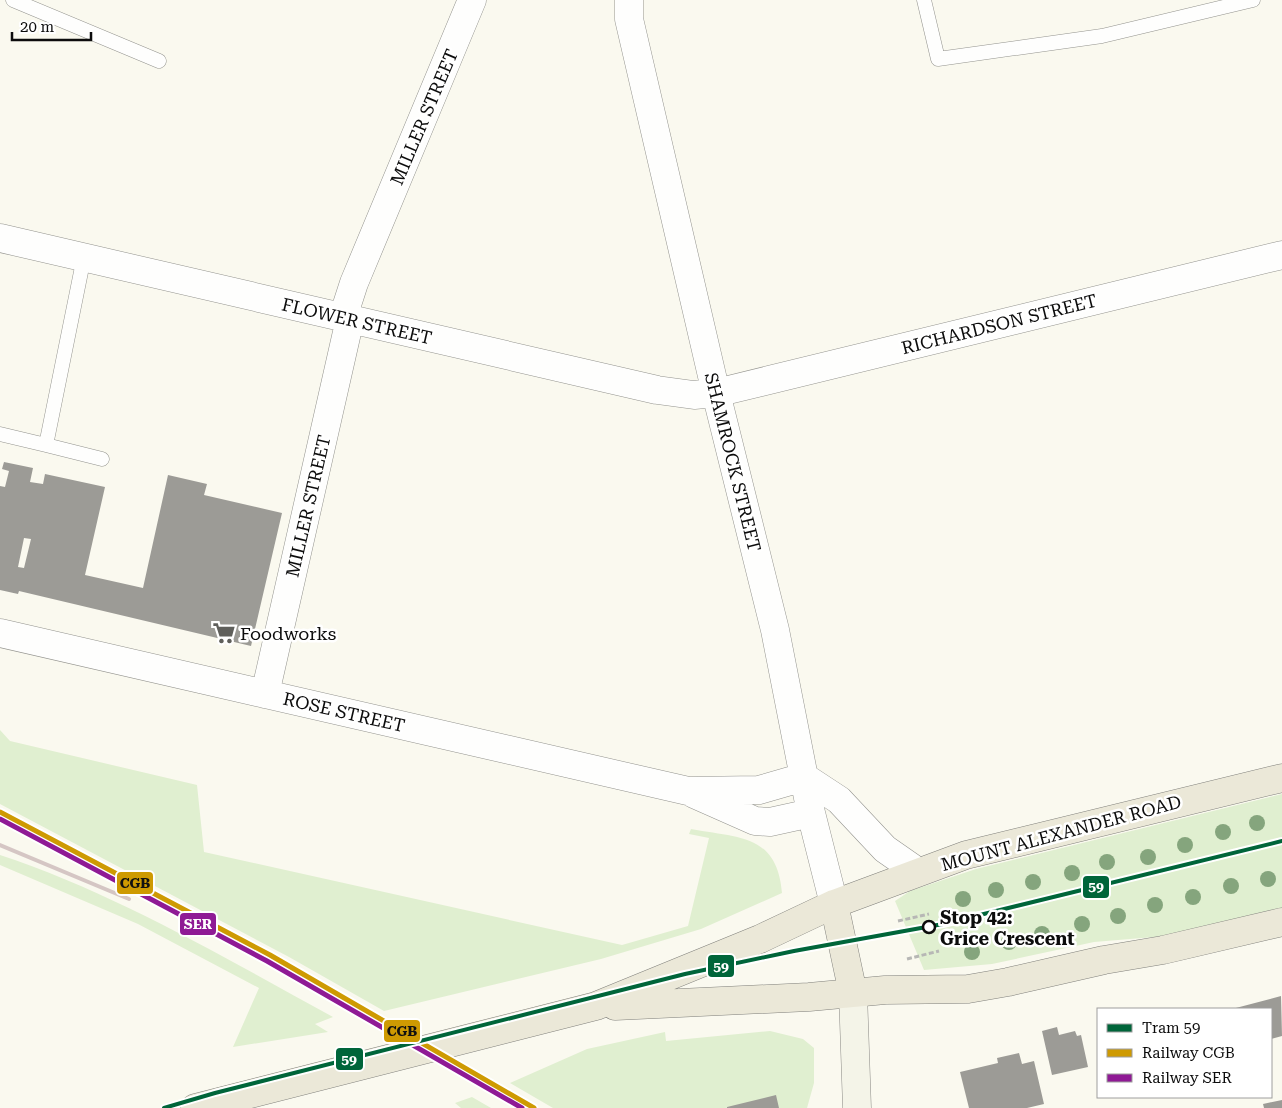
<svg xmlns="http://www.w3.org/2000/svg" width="1282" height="1108" font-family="'Roboto Serif',serif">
<rect width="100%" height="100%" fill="#faf9ef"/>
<path fill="#e0efd0" d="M0,730L10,741L197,785L204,852L622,945L688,926L709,838L689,834L691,829C739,838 777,834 782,893L701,929L601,959L384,1011L289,957L0,804Z
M1282,794V909L1178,935L1094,942L992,964L924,970L895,901L910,891L976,869Z
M0,855C115,893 227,959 333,1017L315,1024L328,1032L233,1047L259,988L138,924L0,865Z
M770,1031L803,1039L814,1048V1083L807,1108H553L510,1083L587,1049L665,1032L666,1041Z
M472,1097L491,1108H461L455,1103Z"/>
<path fill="#9c9b96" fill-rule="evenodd" d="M4,462L33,468L30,482L43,484L45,474L105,487L85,575L143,588L168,475L207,484L204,495L282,513L251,646L19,591L18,594L0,590V486L5,487L9,471L2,469ZM24,538L31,539L24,568L18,567Z
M1281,996L1282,1036L1271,1039V1009H1232Z
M1057,1027L1059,1035L1075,1031L1077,1036L1081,1035L1088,1067L1052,1075L1042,1031Z
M1019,1053L1022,1064L1034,1061L1044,1104L1027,1108H969L960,1072L998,1063L997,1058Z
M776,1095L779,1108H727V1107Z
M1282,1100V1108H1264L1263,1104Z"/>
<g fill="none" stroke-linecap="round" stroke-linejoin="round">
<defs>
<path id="lane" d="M13,0L159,61
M924,0L938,59L1102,36L1253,0
M0,434L46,445L84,257
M46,445L102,459"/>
<path id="street" d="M629,0V19L716,393L775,630L811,813L834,904
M0,238L657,390L694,395L716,393L1282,255
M343,317L354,283L472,0
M0,633L688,791L759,790L804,777
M265,694L350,319
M804,777L839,800L885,849L918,872
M694,794L755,821L770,822L811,813"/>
<path id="secondary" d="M853,993L857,1108"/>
<path id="primary" d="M834,904L853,993
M615,1006L809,997L885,990L968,989L1008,982L1104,960L1163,950L1282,922
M195,1108L596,1006L760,939L834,904L966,855L1282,778"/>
</defs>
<use href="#lane" stroke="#93938e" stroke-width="15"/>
<use href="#street" stroke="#93938e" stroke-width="29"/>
<use href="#secondary" stroke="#8a8985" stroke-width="29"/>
<use href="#primary" stroke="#80807c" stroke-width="29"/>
<path stroke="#b7b7b5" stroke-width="3" stroke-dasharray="5 2.5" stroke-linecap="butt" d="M898,921L929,914
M907,959L939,951"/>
<use href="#lane" stroke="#fefefd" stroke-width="14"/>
<use href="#street" stroke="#fefefd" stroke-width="28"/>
<use href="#secondary" stroke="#f4f4e8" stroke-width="28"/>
<use href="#primary" stroke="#ebe8d8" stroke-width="28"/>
<path stroke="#d5c6c4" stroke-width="4" d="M0,845L129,899"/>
<defs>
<path id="rail-1" d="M0,812L270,955L534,1108"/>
<path id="rail-2" d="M0,819L267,961L522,1108"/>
</defs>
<use href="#rail-1" stroke="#fff" stroke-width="9"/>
<use href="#rail-2" stroke="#fff" stroke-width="9"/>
<use href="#rail-1" stroke="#ce9a02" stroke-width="5"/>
<use href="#rail-2" stroke="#8f1a95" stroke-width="5"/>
<defs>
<path id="tram-1" d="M164,1108L215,1093L685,974L794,951L943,924L1282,841"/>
</defs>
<use href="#tram-1" stroke="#fff" stroke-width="8"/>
<use href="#tram-1" stroke="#00653a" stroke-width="4"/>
</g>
<g fill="#85a57d">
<circle cx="1257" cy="823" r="8"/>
<circle cx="1223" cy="832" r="8"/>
<circle cx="1185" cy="845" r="8"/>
<circle cx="1148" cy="857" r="8"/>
<circle cx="1107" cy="862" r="8"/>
<circle cx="1072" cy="873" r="8"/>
<circle cx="1268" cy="879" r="8"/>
<circle cx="1033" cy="882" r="8"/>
<circle cx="1231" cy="886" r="8"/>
<circle cx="996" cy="890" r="8"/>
<circle cx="1193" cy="897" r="8"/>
<circle cx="963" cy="899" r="8"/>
<circle cx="1155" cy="905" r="8"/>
<circle cx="1118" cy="916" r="8"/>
<circle cx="1082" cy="924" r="8"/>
<circle cx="1042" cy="934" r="8"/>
<circle cx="1009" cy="942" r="8"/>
<circle cx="972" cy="952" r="8"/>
</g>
<defs>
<symbol id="supermarket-bare" viewBox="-9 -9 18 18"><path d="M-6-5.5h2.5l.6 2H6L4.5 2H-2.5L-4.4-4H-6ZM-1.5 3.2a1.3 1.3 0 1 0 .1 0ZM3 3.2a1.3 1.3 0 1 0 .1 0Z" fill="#5f5f5b" stroke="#fff" stroke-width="2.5" paint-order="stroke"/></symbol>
</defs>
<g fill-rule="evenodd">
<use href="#supermarket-bare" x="208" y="617" width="32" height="32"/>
</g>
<circle fill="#fff" stroke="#0c0c0c" stroke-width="2.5" cx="929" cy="927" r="6"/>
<g text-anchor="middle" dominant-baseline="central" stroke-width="5" stroke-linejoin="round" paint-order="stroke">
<g font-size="18" fill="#0c0c0c" stroke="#fff">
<text transform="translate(424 117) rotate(-67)">MILLER STREET</text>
<text transform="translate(357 321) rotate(13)">FLOWER STREET</text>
<text transform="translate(999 324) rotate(-14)">RICHARDSON STREET</text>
<text transform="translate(733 462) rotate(76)">SHAMROCK STREET</text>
<text transform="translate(308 506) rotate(-77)">MILLER STREET</text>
<text transform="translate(344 712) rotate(13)">ROSE STREET</text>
<text transform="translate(1061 833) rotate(-15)">MOUNT ALEXANDER ROAD</text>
</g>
<g font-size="18" fill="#0c0c0c" stroke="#fff" text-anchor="start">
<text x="240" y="633">Foodworks</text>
</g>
<g font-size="18" font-weight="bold" fill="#0c0c0c" stroke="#fff" text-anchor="start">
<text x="940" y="917">Stop 42:<tspan x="940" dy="21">Grice Crescent</tspan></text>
</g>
</g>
<g stroke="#fff" stroke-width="2">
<rect x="116" y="871" width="38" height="24" rx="5" fill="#ce9a02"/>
<rect x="1082" y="875" width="28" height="24" rx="5" fill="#00653a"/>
<rect x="179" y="912" width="38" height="24" rx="5" fill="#8f1a95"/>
<rect x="707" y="954" width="28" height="24" rx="5" fill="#00653a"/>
<rect x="383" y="1019" width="38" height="24" rx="5" fill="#ce9a02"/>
<rect x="335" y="1047" width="29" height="24" rx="5" fill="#00653a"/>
</g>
<g font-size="14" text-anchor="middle" font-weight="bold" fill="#fff">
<text x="1096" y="891">59</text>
<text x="198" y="929">SER</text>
<text x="721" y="971">59</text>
<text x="349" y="1064">59</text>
</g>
<g font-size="14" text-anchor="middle" font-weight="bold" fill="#111">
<text x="135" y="888">CGB</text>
<text x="402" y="1036">CGB</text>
</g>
<rect x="1097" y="1008" width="175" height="90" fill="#ffffff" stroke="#9e9e9e"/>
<rect x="1107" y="1024" width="25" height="8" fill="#00653a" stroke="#9e9e9e"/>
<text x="1142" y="1033" font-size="15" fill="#0c0c0c">Tram 59</text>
<rect x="1107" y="1049" width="25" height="8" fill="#ce9a02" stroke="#9e9e9e"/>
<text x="1142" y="1058" font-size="15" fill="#0c0c0c">Railway CGB</text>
<rect x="1107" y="1074" width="25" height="8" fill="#8f1a95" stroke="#9e9e9e"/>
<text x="1142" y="1083" font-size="15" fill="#0c0c0c">Railway SER</text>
<path d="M12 32v8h79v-8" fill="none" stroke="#0c0c0c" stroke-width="2.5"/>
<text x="20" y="32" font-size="15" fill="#0c0c0c" stroke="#ffffff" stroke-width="4" paint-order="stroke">20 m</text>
</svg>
